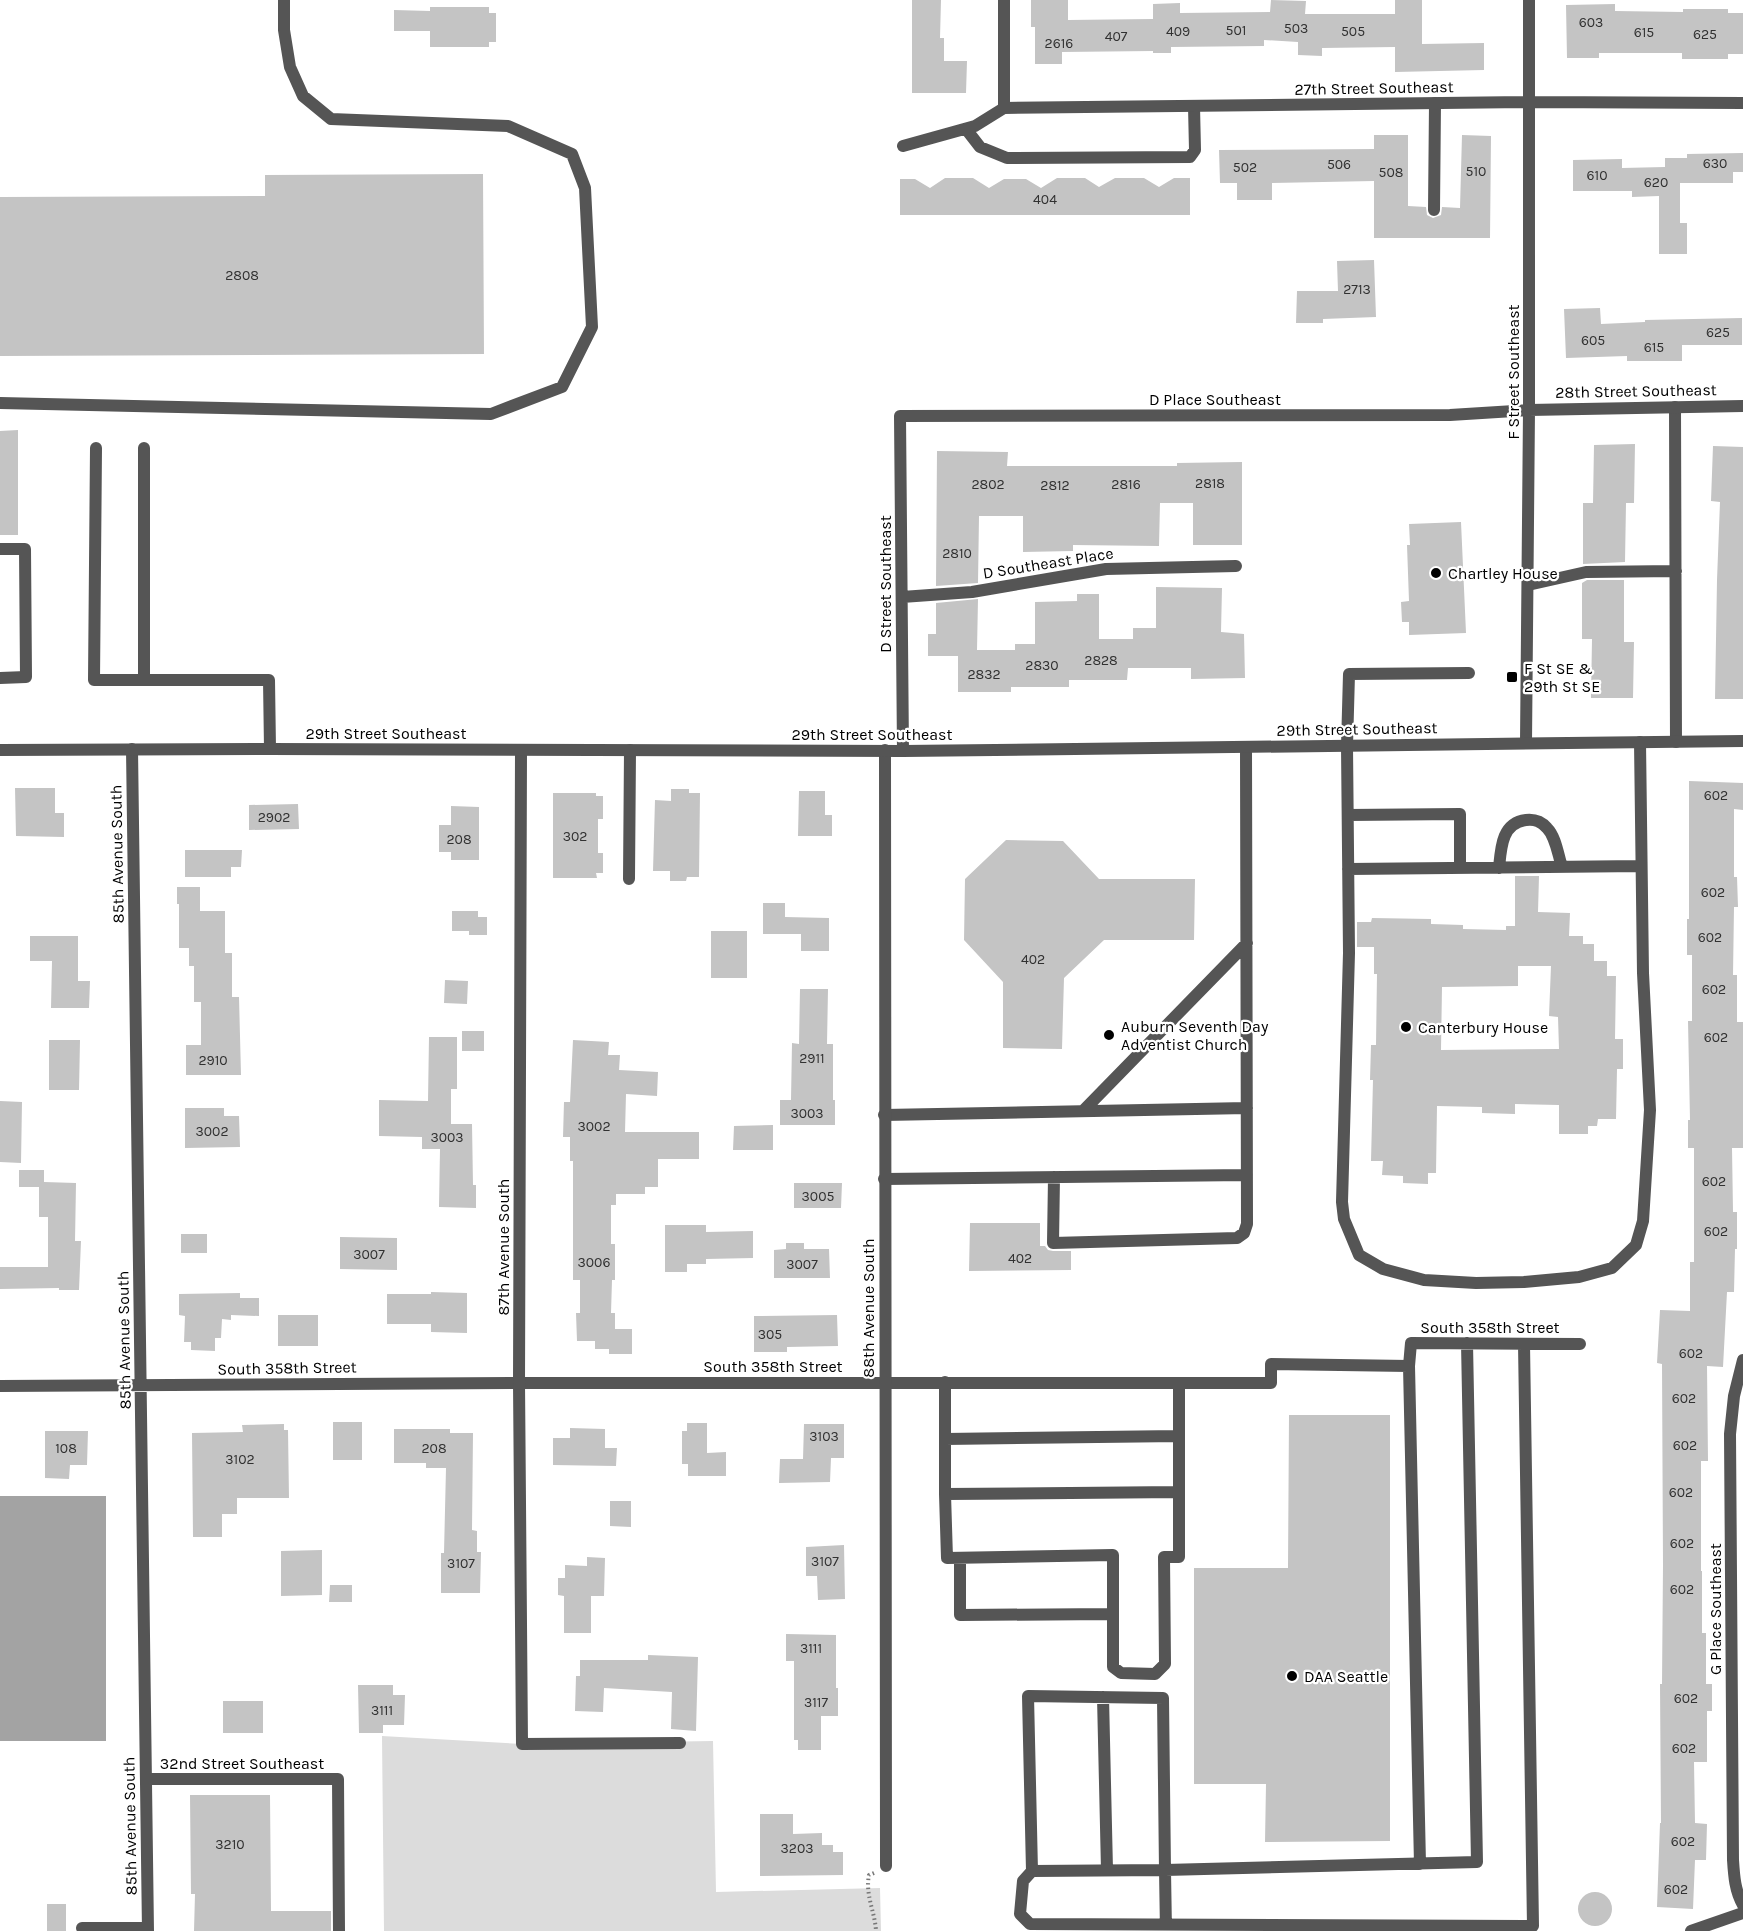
<svg xmlns="http://www.w3.org/2000/svg" width="1743" height="1931" font-family="Karla,sans-serif">
<rect width="100%" height="100%" fill="#fff"/>
<path fill="#dcdcdc" d="M382,1736L522,1744L713,1741L716,1892L880,1888L881,1931H384Z"/>
<path fill="#a3a3a3" d="M0,1496H106V1741H0Z"/>
<path fill="#c4c4c4" fill-rule="evenodd" d="M912,0H941L940,38H944V61H967L966,93H912Z
M1031,0H1068V20L1153,19V4L1180,3V13L1270,12L1271,0L1306,1L1305,14H1395V0H1422V44L1484,43V70L1395,72V47L1322,48V56L1298,55V42L1264,40V46L1171,47V53H1153V51L1062,52V64H1035V27H1031Z
M1615,4V11L1683,12V9H1728V13H1743V54H1728V59H1682V53H1599V58H1567L1566,5Z
M430,7H489V13H496V42H489V47H430V31H394V10L430,11Z
M1374,135H1408V206L1426,207L1427,215L1433,218L1441,215L1442,207L1460,208L1462,135L1491,136L1490,238H1374V181L1272,183V200H1237V183H1220L1219,150L1374,149Z
M1743,153V172H1733V183H1680V223H1687V254H1659V196L1632,197V191H1573V160L1622,159V168L1665,167V158H1687V154Z
M483,174L484,354L0,356V197L265,196V175Z
M945,178H973L989,188L1004,179H1026L1041,188L1057,178H1085L1099,187L1115,178H1144L1159,187L1174,178H1190V215H900V179H915L930,188Z
M1374,260L1376,317L1323,319V323H1296L1297,291H1338L1337,261Z
M1600,308L1601,324L1645,322V320L1742,318V345H1682V361H1627V356L1566,358L1564,309Z
M18,430V535H0V431Z
M1635,444L1634,503H1626L1625,562L1583,564V503H1593L1594,445Z
M1713,446L1743,447V699H1715L1717,580L1720,502L1711,501Z
M937,451L1008,452L1007,466H1177V463L1242,462V545H1193V503H1160L1159,546L1073,545V551L1023,552V516H979L978,583L936,586Z
M1461,522L1466,633L1409,635V622H1402L1401,602L1409,601L1407,545H1410L1409,524Z
M1587,580H1624V642H1634L1633,698H1591L1592,639H1582V583Z
M1156,587L1222,588L1221,632L1244,634L1245,678L1191,679V668H1128L1127,680H1069V687H1011V692H958V656H928V634H936V603L978,599L977,650H1015V644H1035V602L1077,601V594H1099V639H1133V628H1156Z
M1689,781L1743,783V810L1734,809V877H1737L1738,907H1734L1733,975H1737V1022H1743V1148H1732L1733,1212H1737V1249H1735L1734,1292H1727L1723,1367L1707,1366L1708,1461H1701V1571H1702V1633H1706V1684H1712V1711H1707V1762H1694L1695,1823L1707,1824L1706,1860H1695L1693,1909L1657,1907L1660,1823H1661L1660,1684H1662L1663,1565L1662,1364L1657,1363L1660,1310L1690,1311V1262H1694V1148H1688V1120H1690L1688,1021H1692V955H1687V919H1689Z
M15,788H55V813H64V837L16,836Z
M671,789H689V793H700L699,877H687L686,881H670V871H653L655,800L671,801Z
M799,791H825V815H832V836H798Z
M553,793H596V796H603V819H598V853H603V873H596L597,878H553Z
M298,804L299,829L249,830V805Z
M451,806L479,807V860H451V852H439V825H451Z
M1006,840L1063,841L1099,879H1195L1194,940H1104L1064,978L1062,1049L1003,1048V982L964,940L965,879Z
M185,850H242L241,867H231V877H185Z
M1515,876H1539L1538,912L1570,913L1569,936H1583V944H1594V961H1607V976H1616L1615,1039H1623V1069H1617L1616,1119H1598L1597,1126H1588V1134H1559V1105L1515,1104V1114L1482,1113V1107L1437,1106L1436,1173H1428V1184L1403,1183V1176L1382,1175L1383,1161H1371L1373,1080H1370L1371,1045H1376L1377,974H1374V947H1357V922H1371L1372,918L1431,919V924L1463,925V929L1506,930V926H1515ZM1518,966H1551L1549,1016L1558,1017L1559,1049L1441,1050L1442,987L1518,986Z
M177,887H200V911H225V953H232V997H239L241,1075H186V1045H201V1002H194V966H189V948H179V904H177Z
M763,903H785V917L829,918V951H801V934H763Z
M452,911H478V917H487V935H469V931H452Z
M711,931H747V978H711Z
M30,936H78V981H90L89,1008H51L52,961H30Z
M445,980L468,981L467,1004L444,1003Z
M800,989H828L827,1044H833V1100H835V1125H780V1100H791L792,1043L799,1044Z
M462,1031H484V1051H462Z
M429,1037H457V1089H451V1124H472L473,1185H476V1208L439,1207L440,1149H422V1137L379,1136V1100L428,1101Z
M49,1040H80L79,1090H49Z
M573,1040L609,1042L608,1055H620L619,1070L658,1072L657,1096L626,1094L625,1132H699V1159H658V1187H645V1194H616V1205H611V1244H615V1280H612L611,1313H615V1329H632V1354H609V1349H595V1341H577L576,1313H580V1280H573V1161H570V1137H563L564,1102H570Z
M0,1101L22,1102L21,1163L0,1162Z
M185,1108H224V1116H239L240,1147L185,1148Z
M773,1125V1150H733L734,1126Z
M19,1170H44V1182L76,1183L75,1241H81L79,1290H59V1288L0,1289V1267H48V1217H39V1187H19Z
M794,1183H842L841,1208H794Z
M970,1223H1040V1246H1045L1048,1250L1053,1251H1071V1270L969,1271Z
M665,1225H706V1232L753,1231V1258L706,1259V1264H687V1272H665Z
M181,1234H207V1253H181Z
M340,1237L397,1238V1270L340,1269Z
M786,1243H804V1249H829L830,1278H774V1250L786,1249Z
M431,1292L467,1293V1333L431,1332V1324H387V1294H431Z
M240,1293V1298H259V1316L231,1315V1320L222,1319L221,1338H215V1351L191,1350V1342H184L185,1316L179,1315V1294Z
M278,1315H318V1346H278Z
M837,1315L838,1346L787,1347V1352H754V1316Z
M1289,1415H1390V1841L1265,1842L1266,1784H1194V1568H1288Z
M333,1422H362V1460H333Z
M687,1423H707V1453L726,1452V1476H688V1464H682V1431H687Z
M284,1424V1430H288L289,1498H237V1514H222V1537H193L192,1433L243,1432L242,1425Z
M804,1424H844V1458H831L830,1482L779,1483L780,1459H803Z
M570,1428L605,1429V1448H617L616,1466L553,1465V1438H570Z
M394,1429H450V1433H473L472,1530L477,1531V1552H481L480,1593H441V1553H444L446,1468H426V1463H394Z
M45,1431H88L87,1465H70L69,1479L45,1478Z
M610,1501H631V1527L610,1526Z
M844,1545L845,1599L818,1600L817,1576H806V1547Z
M322,1550V1595L281,1596V1551Z
M587,1557L605,1558L604,1596H591V1633H564V1596L558,1595V1578H565V1565L587,1566Z
M330,1585H352V1602H329Z
M786,1634L836,1635V1688H838V1716H821V1750H798V1740H794V1661H786Z
M648,1655L698,1657L696,1731L671,1729L672,1692L604,1688L603,1712L575,1711L576,1676H580V1660H648Z
M358,1685H393V1695H405L404,1725H383V1733H359Z
M223,1701H263V1733H223Z
M190,1795H270L271,1911H331V1931H194L195,1894H191Z
M760,1814H793V1834L822,1833V1845H833V1852H843V1875L760,1876Z
M1578 1909a17 17 0 1 1 34 0a17 17 0 1 1-34 0Z
M47,1904H66V1931H47Z"/>
<g fill="none" stroke-linecap="round" stroke-linejoin="round">
<path stroke="#777" stroke-width="4" stroke-dasharray="1.5 3" stroke-linecap="butt" d="M874,1873L869,1875C865,1895 875,1912 876,1931"/>
<path stroke="#555" stroke-width="12" d="M966,129L980,147L1007,158L1190,157L1195,150L1194,106
M903,146L975,126L1004,108
M1434,210L1435,103
M0,403L491,414L562,387L592,327L585,188L572,154L508,126L331,119L303,96L290,67L284,30V0
M1675,407L1676,742
M96,448L94,680H269L270,749
M144,448V680
M0,549H25L26,677L0,678
M1528,585L1586,572L1676,571
M1469,673L1349,674L1347,746L1349,953L1342,1202L1344,1219L1359,1255L1383,1269L1424,1280L1476,1283L1524,1282L1579,1277L1612,1268L1636,1245L1643,1221L1650,1110L1643,973L1640,742
M132,749L148,1931
M1348,815L1460,814V868
M1499,868C1501,847 1502,823 1526,820C1535,819 1541,821 1547,828C1556,837 1558,855 1562,867
M1348,869L1641,866
M629,879L630,750
M1083,1111L1247,943
M884,1115L1247,1108
M1054,1177L1053,1243L1237,1238L1244,1233L1247,1224L1246,747
M884,1179L1247,1175
M1409,1366L1420,1864
M945,1382V1494L1179,1492
M0,1386L519,1383H1271V1364L1409,1366L1411,1343L1580,1344
M945,1439L1179,1436
M945,1494L947,1558L1113,1555V1667L1121,1673L1155,1674L1165,1664L1164,1557H1179V1383
M960,1558V1615L1112,1614
M1103,1697L1107,1870
M146,1779H338L339,1931
M1032,1871L1165,1870L1163,1698L1028,1696L1032,1871L1023,1881L1020,1914L1030,1924L1533,1926L1524,1344
M82,1928H148
M1166,1931L1165,1870L1477,1862L1467,1343
M1691,1931L1743,1913"/>
<path stroke="#555" stroke-width="12" d="M1004,0V108L1530,102L1743,103
M902,597L972,592L1106,569L1236,566
M1526,743L1529,410V0
M521,750L519,1383L522,1744L680,1743
M885,750L886,1866
M903,751L900,416L1450,415L1529,410L1743,406
M1743,1360L1734,1396L1730,1434L1733,1860C1734,1876 1735,1891 1743,1905"/>
<path stroke="#555" stroke-width="12" d="M0,750L270,749L903,751L1743,741"/>
</g>
<g fill="#000" stroke="#fff" stroke-width="2">
<circle cx="1436" cy="573" r="6"/>
<rect x="1506" y="671" width="12" height="12" rx="3"/>
<circle cx="1406" cy="1027" r="6"/>
<circle cx="1109" cy="1035" r="6"/>
<circle cx="1292" cy="1676" r="6"/>
</g>
<g text-anchor="middle" dominant-baseline="central" stroke-width="4.5" stroke-linejoin="round" paint-order="stroke">
<g font-size="14" fill="#313131">
<text x="1591" y="22">603</text>
<text x="1296" y="28">503</text>
<text x="1236" y="30">501</text>
<text x="1178" y="31">409</text>
<text x="1353" y="31">505</text>
<text x="1644" y="32">615</text>
<text x="1705" y="34">625</text>
<text x="1116" y="36">407</text>
<text x="1059" y="43">2616</text>
<text x="1715" y="163">630</text>
<text x="1339" y="164">506</text>
<text x="1245" y="167">502</text>
<text x="1476" y="171">510</text>
<text x="1391" y="172">508</text>
<text x="1597" y="175">610</text>
<text x="1656" y="182">620</text>
<text x="1045" y="199">404</text>
<text x="242" y="275">2808</text>
<text x="1357" y="289">2713</text>
<text x="1718" y="332">625</text>
<text x="1593" y="340">605</text>
<text x="1654" y="347">615</text>
<text x="1210" y="483">2818</text>
<text x="988" y="484">2802</text>
<text x="1126" y="484">2816</text>
<text x="1055" y="485">2812</text>
<text x="957" y="553">2810</text>
<text x="1101" y="660">2828</text>
<text x="1042" y="665">2830</text>
<text x="984" y="674">2832</text>
<text x="1716" y="795">602</text>
<text x="274" y="817">2902</text>
<text x="575" y="836">302</text>
<text x="459" y="839">208</text>
<text x="1713" y="892">602</text>
<text x="1710" y="937">602</text>
<text x="1033" y="959">402</text>
<text x="1714" y="989">602</text>
<text x="1716" y="1037">602</text>
<text x="812" y="1058">2911</text>
<text x="213" y="1060">2910</text>
<text x="807" y="1113">3003</text>
<text x="594" y="1126">3002</text>
<text x="212" y="1131">3002</text>
<text x="447" y="1137">3003</text>
<text x="1714" y="1181">602</text>
<text x="818" y="1196">3005</text>
<text x="1716" y="1231">602</text>
<text x="369" y="1254">3007</text>
<text x="1020" y="1258">402</text>
<text x="594" y="1262">3006</text>
<text x="802" y="1264">3007</text>
<text x="770" y="1334">305</text>
<text x="1691" y="1353">602</text>
<text x="1684" y="1398">602</text>
<text x="824" y="1436">3103</text>
<text x="1685" y="1445">602</text>
<text x="66" y="1448">108</text>
<text x="434" y="1448">208</text>
<text x="240" y="1459">3102</text>
<text x="1681" y="1492">602</text>
<text x="1682" y="1543">602</text>
<text x="825" y="1561">3107</text>
<text x="461" y="1563">3107</text>
<text x="1682" y="1589">602</text>
<text x="811" y="1648">3111</text>
<text x="1686" y="1698">602</text>
<text x="816" y="1702">3117</text>
<text x="382" y="1710">3111</text>
<text x="1684" y="1748">602</text>
<text x="1683" y="1841">602</text>
<text x="230" y="1844">3210</text>
<text x="797" y="1848">3203</text>
<text x="1676" y="1889">602</text>
</g>
<g font-size="16" fill="#000" stroke="#fff">
<text transform="translate(1374 88) rotate(-1)">27th Street Southeast</text>
<text transform="translate(1513 372) rotate(-90)">F Street Southeast</text>
<text transform="translate(1636 391) rotate(-1)">28th Street Southeast</text>
<text x="1215" y="399">D Place Southeast</text>
<text transform="translate(1048 563) rotate(-9)">D Southeast Place</text>
<text transform="translate(885 584) rotate(-90)">D Street Southeast</text>
<text transform="translate(1357 729) rotate(-1)">29th Street Southeast</text>
<text x="386" y="733">29th Street Southeast</text>
<text x="872" y="734">29th Street Southeast</text>
<text transform="translate(117 854) rotate(-91)">85th Avenue South</text>
<text transform="translate(503 1247) rotate(-90)">87th Avenue South</text>
<text transform="translate(868 1308) rotate(-90)">88th Avenue South</text>
<text x="1490" y="1327">South 358th Street</text>
<text transform="translate(124 1340) rotate(-91)">85th Avenue South</text>
<text x="773" y="1366">South 358th Street</text>
<text transform="translate(287 1368) rotate(-1)">South 358th Street</text>
<text transform="translate(1715 1609) rotate(-90)">G Place Southeast</text>
<text x="242" y="1763">32nd Street Southeast</text>
<text transform="translate(130 1826) rotate(-91)">85th Avenue South</text>
</g>
<g font-size="16" fill="#000" stroke="#fff" text-anchor="start">
<text x="1448" y="573">Chartley House</text>
<text x="1524" y="668">F St SE &amp;<tspan x="1524" dy="18">29th St SE</tspan></text>
<text x="1121" y="1026">Auburn Seventh Day<tspan x="1121" dy="18">Adventist Church</tspan></text>
<text x="1418" y="1027">Canterbury House</text>
<text x="1304" y="1676">DAA Seattle</text>
</g>
</g>
</svg>
